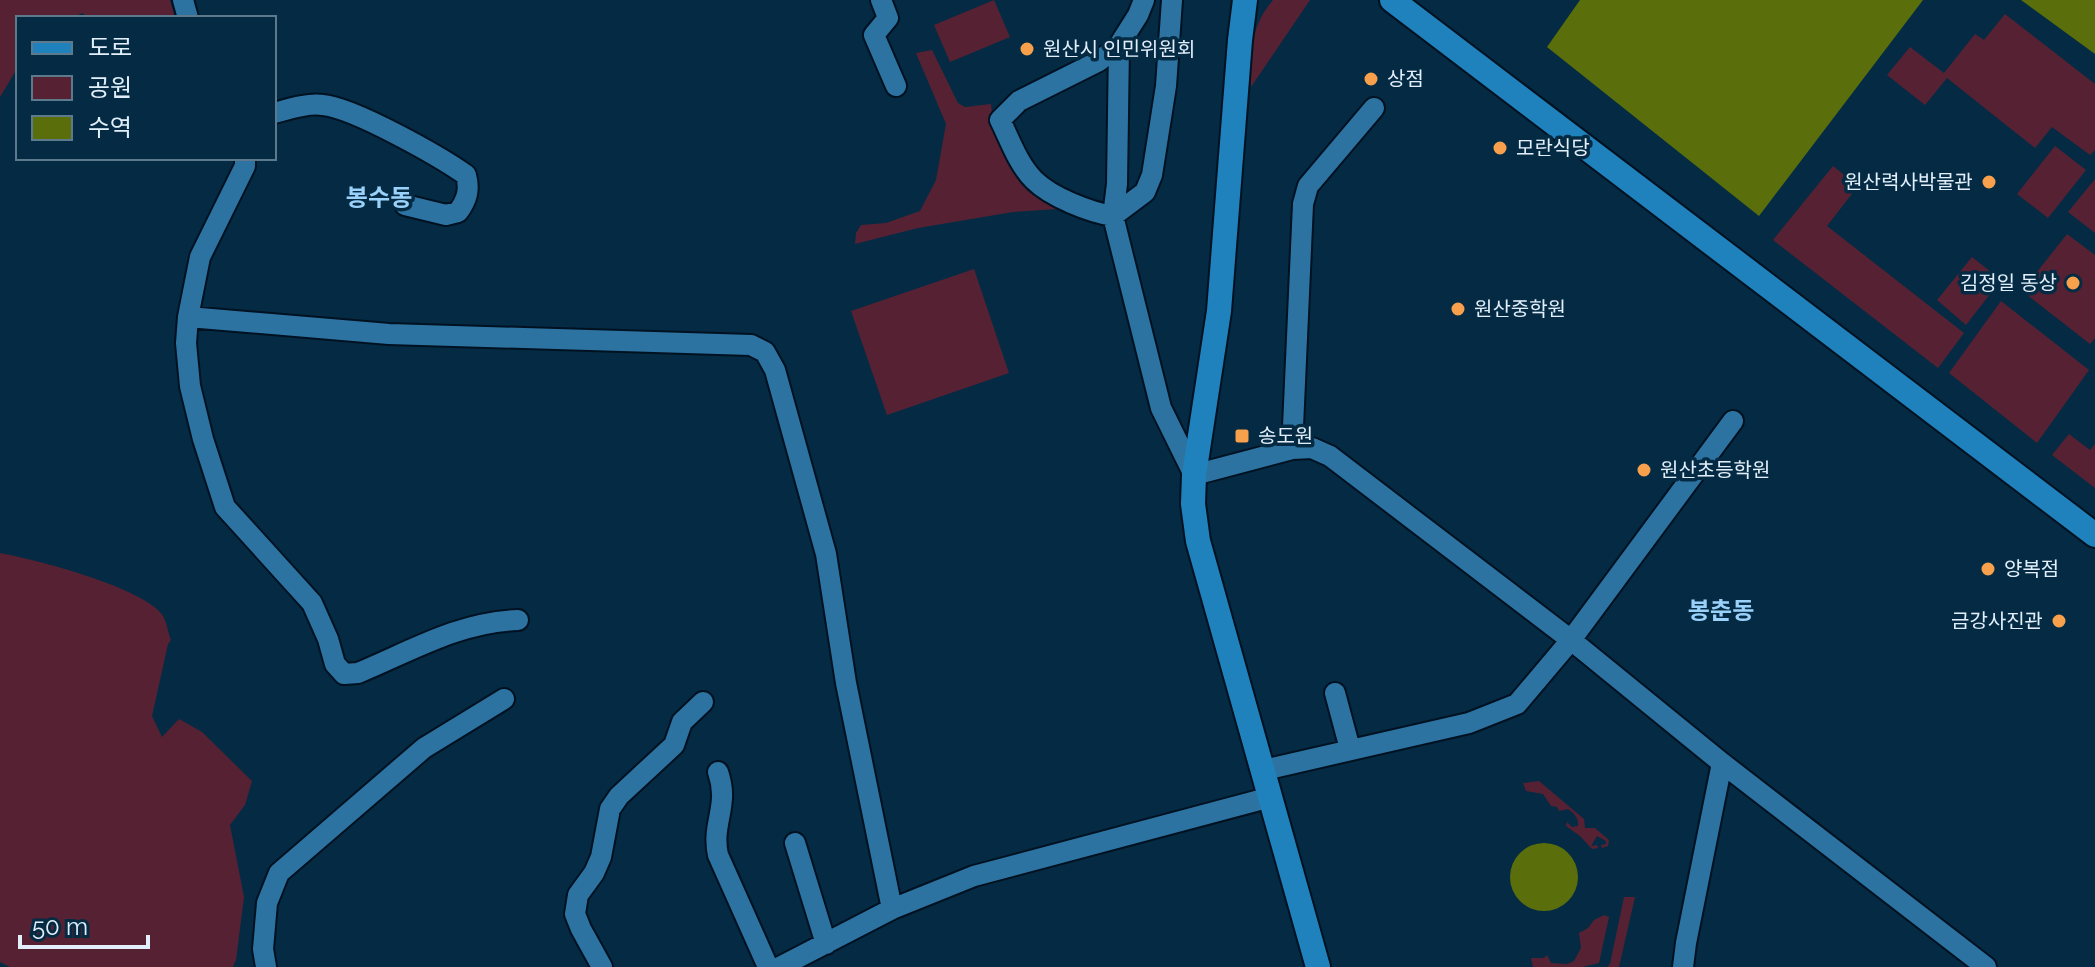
<svg xmlns="http://www.w3.org/2000/svg" width="2095" height="967" font-family="Raleway,'Noto Sans KR',sans-serif">
<rect width="100%" height="100%" fill="#042b43"/>
<path fill="#562233" d="M0,0H170L175,18H86L83,13L70,18H18V67L0,97Z
M994,0L1010,37L950,62L934,25Z
M1273,0H1310L1251,87C1252,50 1249,29 1273,0Z
M2005,14L2095,84V150L2090,155L2052,127L2035,148L1947,78L1925,105L1887,75L1910,47L1944,73L1975,34L1984,40Z
M932,50L958,103L965,107L991,104C993,134 1006,171 1029,192C1037,198 1048,203 1057,209L1013,212L918,228L855,244L856,233L861,225L886,223L920,211L936,180L946,124L916,53Z
M2055,146L2086,170L2048,218L2017,194Z
M1833,166L1858,186L1827,226L1964,333L1938,368L1773,240Z
M2095,179V233L2068,212Z
M2067,234L2095,255V338L2090,344L2022,291Z
M1972,257L2001,280L1966,325L1937,300Z
M974,269L1009,373L887,415L851,311Z
M2001,301L2089,370L2037,443L1949,373Z
M2069,434L2090,450L2095,444V488L2052,455Z
M0,553C34,559 146,588 163,616C167,623 168,633 171,640L168,644L152,716L162,737L179,719L202,732L252,781L245,805L230,825L244,897L236,960L233,967H10L0,962Z
M1539,781L1584,819L1585,828H1595L1609,840L1608,846L1602,848L1601,845L1606,844V841L1597,836L1591,846L1597,845L1598,848L1592,849L1580,836L1566,826L1567,822L1572,827L1578,826C1579,818 1574,813 1568,809L1559,811L1557,807L1551,806L1543,794L1526,791L1523,783Z
M1624,897H1635L1619,967H1607L1610,964Z
M1604,915L1609,917L1599,963L1582,967H1533L1531,958H1544L1547,955L1551,963L1567,964L1574,961L1581,948L1579,933L1588,928L1594,920Z"/>
<path fill="#5a6f0c" d="M1580,0H1923L1759,216L1547,47Z
M2021,0H2095V54Z
M1510 877a34 34 0 1 1 68 0a34 34 0 1 1-68 0Z"/>
<g fill="none" stroke-linecap="round" stroke-linejoin="round">
<defs>
<path id="minor" d="M183,0L188,18
M881,0L888,18L874,35L896,86
M1172,0L1166,86L1152,175L1145,192L1113,216C1089,212 1051,197 1034,180C1018,164 1010,140 1000,120L1019,101L1099,61L1119,45L1117,184L1113,216L1161,408L1194,475L1292,449L1312,448L1330,456L1571,640L1722,763L1986,967
M1119,45L1138,15L1144,0
M274,113C289,109 307,103 323,105C354,108 439,156 466,175C470,190 467,200 458,212L446,215L405,205
M188,317L200,257L245,166V158
M1292,449L1303,204L1308,186L1374,108
M518,620C459,622 411,651 358,673L344,674L335,664L328,639L312,603L225,507L203,439L190,386L186,343L188,317L389,334L751,345L765,352L775,370L826,554L846,683L892,909
M1335,693L1350,749
M1264,770L1469,723L1517,704L1571,640L1733,421
M718,772C730,806 711,823 718,855L768,967
M795,843L826,944
M266,967L263,949L267,903L279,873L424,748L504,699
M602,967L581,929L575,914L578,895L594,873L601,857L610,809L619,796L674,745L682,722L703,702
M780,967L892,909L974,876L1271,797
M1683,967L1686,943L1722,763"/>
<path id="major" d="M1245,0L1240,40L1219,311L1194,475L1193,504L1198,541L1318,967
M1392,0L2095,535"/>
</defs>
<use href="#minor" stroke="#001221" stroke-width="24"/>
<use href="#major" stroke="#001221" stroke-width="28"/>
<use href="#minor" stroke="#2d73a2" stroke-width="20"/>
<use href="#major" stroke="#2082bd" stroke-width="24"/>
</g>
<g fill="#f8a04b" stroke="#042b43" stroke-width="3">
<circle cx="1027" cy="49" r="8"/>
<circle cx="1371" cy="79" r="8"/>
<circle cx="1500" cy="148" r="8"/>
<circle cx="1989" cy="182" r="8"/>
<circle cx="2073" cy="283" r="8"/>
<circle cx="1458" cy="309" r="8"/>
<rect x="1234" y="428" width="16" height="16" rx="4"/>
<circle cx="1644" cy="470" r="8"/>
<circle cx="1988" cy="569" r="8"/>
<circle cx="2059" cy="621" r="8"/>
</g>
<g text-anchor="middle" dominant-baseline="central" stroke-width="7" stroke-linejoin="round" paint-order="stroke">
<g font-size="20" fill="#e2effa" stroke="#042b43" text-anchor="start">
<text x="1043" y="49">원산시 인민위원회</text>
<text x="1387" y="79">상점</text>
<text x="1516" y="148">모란식당</text>
<text x="1973" y="182" text-anchor="end">원산력사박물관</text>
<text x="2057" y="283" text-anchor="end">김정일 동상</text>
<text x="1474" y="309">원산중학원</text>
<text x="1258" y="436">송도원</text>
<text x="1660" y="470">원산초등학원</text>
<text x="2004" y="569">양복점</text>
<text x="2043" y="621" text-anchor="end">금강사진관</text>
</g>
<g font-size="24" font-weight="bold" fill="#9ad1fa" stroke="#042b43">
<text x="379" y="197">봉수동</text>
<text x="1721" y="610">봉춘동</text>
</g>
</g>
<rect x="16" y="16" width="260" height="144" fill="#042b43" stroke="#5d798c" stroke-width="2"/>
<rect x="32" y="42" width="40" height="12" fill="#2082bd" stroke="#5d798c" stroke-width="2"/>
<text x="88" y="56" font-size="24" fill="#e2effa">도로</text>
<rect x="32" y="76" width="40" height="24" fill="#562233" stroke="#5d798c" stroke-width="2"/>
<text x="88" y="96" font-size="24" fill="#e2effa">공원</text>
<rect x="32" y="116" width="40" height="24" fill="#5a6f0c" stroke="#5d798c" stroke-width="2"/>
<text x="88" y="136" font-size="24" fill="#e2effa">수역</text>
<path d="M20 935v12h128v-12" fill="none" stroke="#e2effa" stroke-width="4"/>
<text x="32" y="935" font-size="24" fill="#e2effa" stroke="#042b43" stroke-width="6" paint-order="stroke">50 m</text>
</svg>
